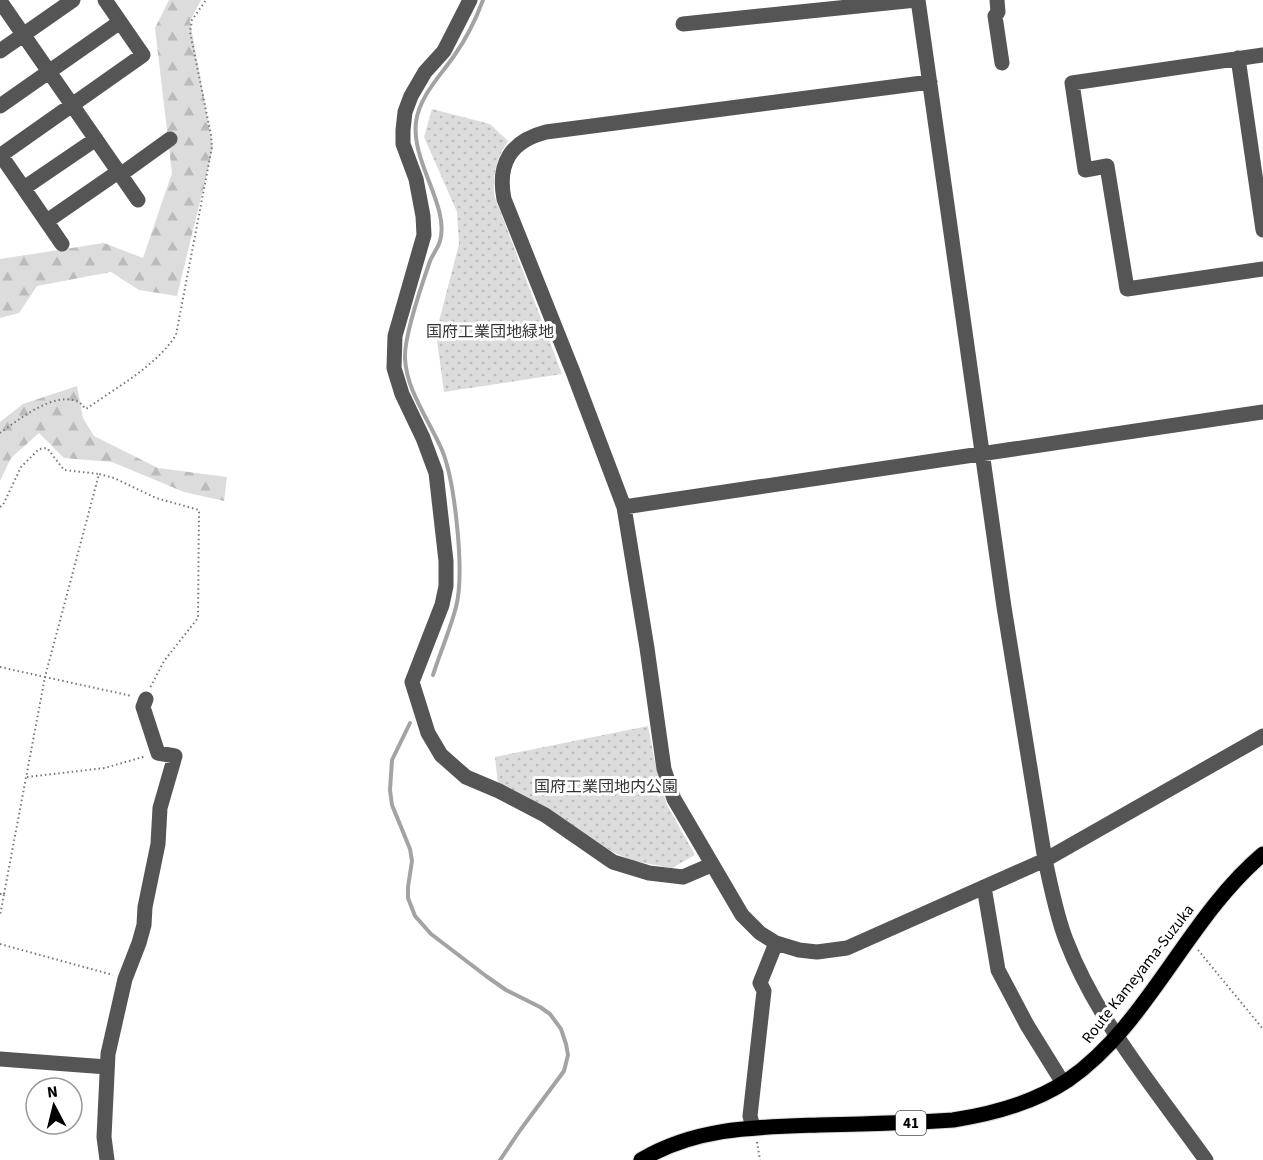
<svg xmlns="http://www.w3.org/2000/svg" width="1263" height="1160" font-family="'Source Sans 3','Noto Sans JP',sans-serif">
<defs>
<pattern id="forest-firs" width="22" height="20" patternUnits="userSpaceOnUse" patternTransform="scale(1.5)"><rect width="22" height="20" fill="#dcdcdc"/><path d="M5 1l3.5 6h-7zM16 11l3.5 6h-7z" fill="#bbb"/></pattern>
<pattern id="park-dots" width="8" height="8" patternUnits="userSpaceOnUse" patternTransform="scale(1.5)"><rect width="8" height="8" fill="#dcdcdc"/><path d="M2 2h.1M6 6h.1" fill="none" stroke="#bbb" stroke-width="1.8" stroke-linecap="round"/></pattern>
</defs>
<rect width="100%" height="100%" fill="#fff"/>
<path fill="url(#forest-firs)" d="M169,0H201L190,21L213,148L177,296L139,290L111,272L37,286L19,313L0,318V259L104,243L143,258L172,173L155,28Z
M77,386L83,418L94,436L158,468L227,477L224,501L184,492L112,462L64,458L39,433L11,458L0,481V422L23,404Z"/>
<path fill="url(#park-dots)" d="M432,109L490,124L508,141C496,159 493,174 494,195L562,374L444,392L436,333L459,244L457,212L424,137Z
M648,726L657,772L667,805L695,855L672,868L633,861L611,851L566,822L498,784L495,757Z"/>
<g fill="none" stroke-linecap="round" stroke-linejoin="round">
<path stroke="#a3a3a3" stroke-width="4" d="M433,675C440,653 450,630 456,607C465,573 455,482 442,450C429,420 406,390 405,358C404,337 423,281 430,261C433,254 438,248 440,241C450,207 411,162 416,122C419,97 440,76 454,56C466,39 476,19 483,0
M410,723L392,760L390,790L392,805L410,849L412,861L408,887V898L415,916L431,934L486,976L506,990L540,1007L550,1014L561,1029L566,1044L568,1055L564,1071L521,1129L500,1160"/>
<defs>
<path id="major" d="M641,1160C696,1127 757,1127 819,1125C864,1124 908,1123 953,1120C992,1114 1034,1103 1068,1080C1148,1025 1187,918 1263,854"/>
</defs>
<use href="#major" stroke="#dbdbdb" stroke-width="17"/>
<path stroke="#777" stroke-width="2" stroke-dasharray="1.5 3" stroke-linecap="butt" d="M0,433C18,420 53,392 76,401C81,402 82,406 86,409C117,387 155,367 176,335L212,147L211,135L190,32L192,20L206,0
M0,507L3,505L21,467L39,449L47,448L64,470L99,474
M0,667L45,677L99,474L114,478L156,498L199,510L198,618L164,661L150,688
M27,777L105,768L146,756
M0,894H4L0,916
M4,894L45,677L132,696
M0,944L113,975
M1198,950L1263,1029
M757,1142L760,1160"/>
<path stroke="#555" stroke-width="15" d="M470,0L444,51L425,72L411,96L405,112L403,130V144L416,179L423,216L424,235L395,336L394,368L402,394L423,438L436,473L446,561V586L442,605L412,682L428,733L441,755L466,777L499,791L545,815L613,862L649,873L683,877L711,865
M918,0L1004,607L1045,860C1051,886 1056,914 1066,940C1097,1021 1156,1090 1206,1160
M997,0L998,12L995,16L1002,63
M0,1L138,200
M683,24L916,0
M0,51L73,0
M1263,55L1072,83L1085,170L1107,166L1127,289L1263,269
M1238,58L1263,230
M930,82L546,132C511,141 497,163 504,199L573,372L624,507L647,648L664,769L674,799L742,915L760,933L776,943L799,950L817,952L847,948L1045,860L1263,736
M0,106L120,22
M0,154L62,244
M1,155L143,55L105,0
M120,175L170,139
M24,188L96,139
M47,221L118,172
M624,507L1263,412
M984,887L998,970L1027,1025L1063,1083
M0,1059L107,1067
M753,1127L750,1116L764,991L760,983L776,943
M107,1160L104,1137L108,1054L125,979L139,943L144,925L145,907L158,844L160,808L175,756L158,753L143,707L146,699"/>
<use href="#major" stroke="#000" stroke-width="15"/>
</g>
<g text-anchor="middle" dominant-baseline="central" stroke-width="6" stroke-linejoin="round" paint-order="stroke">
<rect fill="#fff" stroke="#4c4c4c" stroke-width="1.5" x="896" y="1111" width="30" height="24" rx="4.5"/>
<g font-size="15" font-weight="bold" fill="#000">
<text x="911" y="1123">41</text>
</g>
<g font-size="16" fill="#333" stroke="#fff">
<text x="490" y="332">国府工業団地緑地</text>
<text x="606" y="787">国府工業団地内公園</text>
</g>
<g font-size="16" fill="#000" stroke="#fff">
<text transform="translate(1138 974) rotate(-52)">Route Kameyama-Suzuka</text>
</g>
</g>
<g transform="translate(54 1106) rotate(353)"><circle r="28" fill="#ffffff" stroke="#999999" stroke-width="1.5"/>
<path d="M0-4.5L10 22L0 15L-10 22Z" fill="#000000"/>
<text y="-9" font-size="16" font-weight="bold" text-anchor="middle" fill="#000000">N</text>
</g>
</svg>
